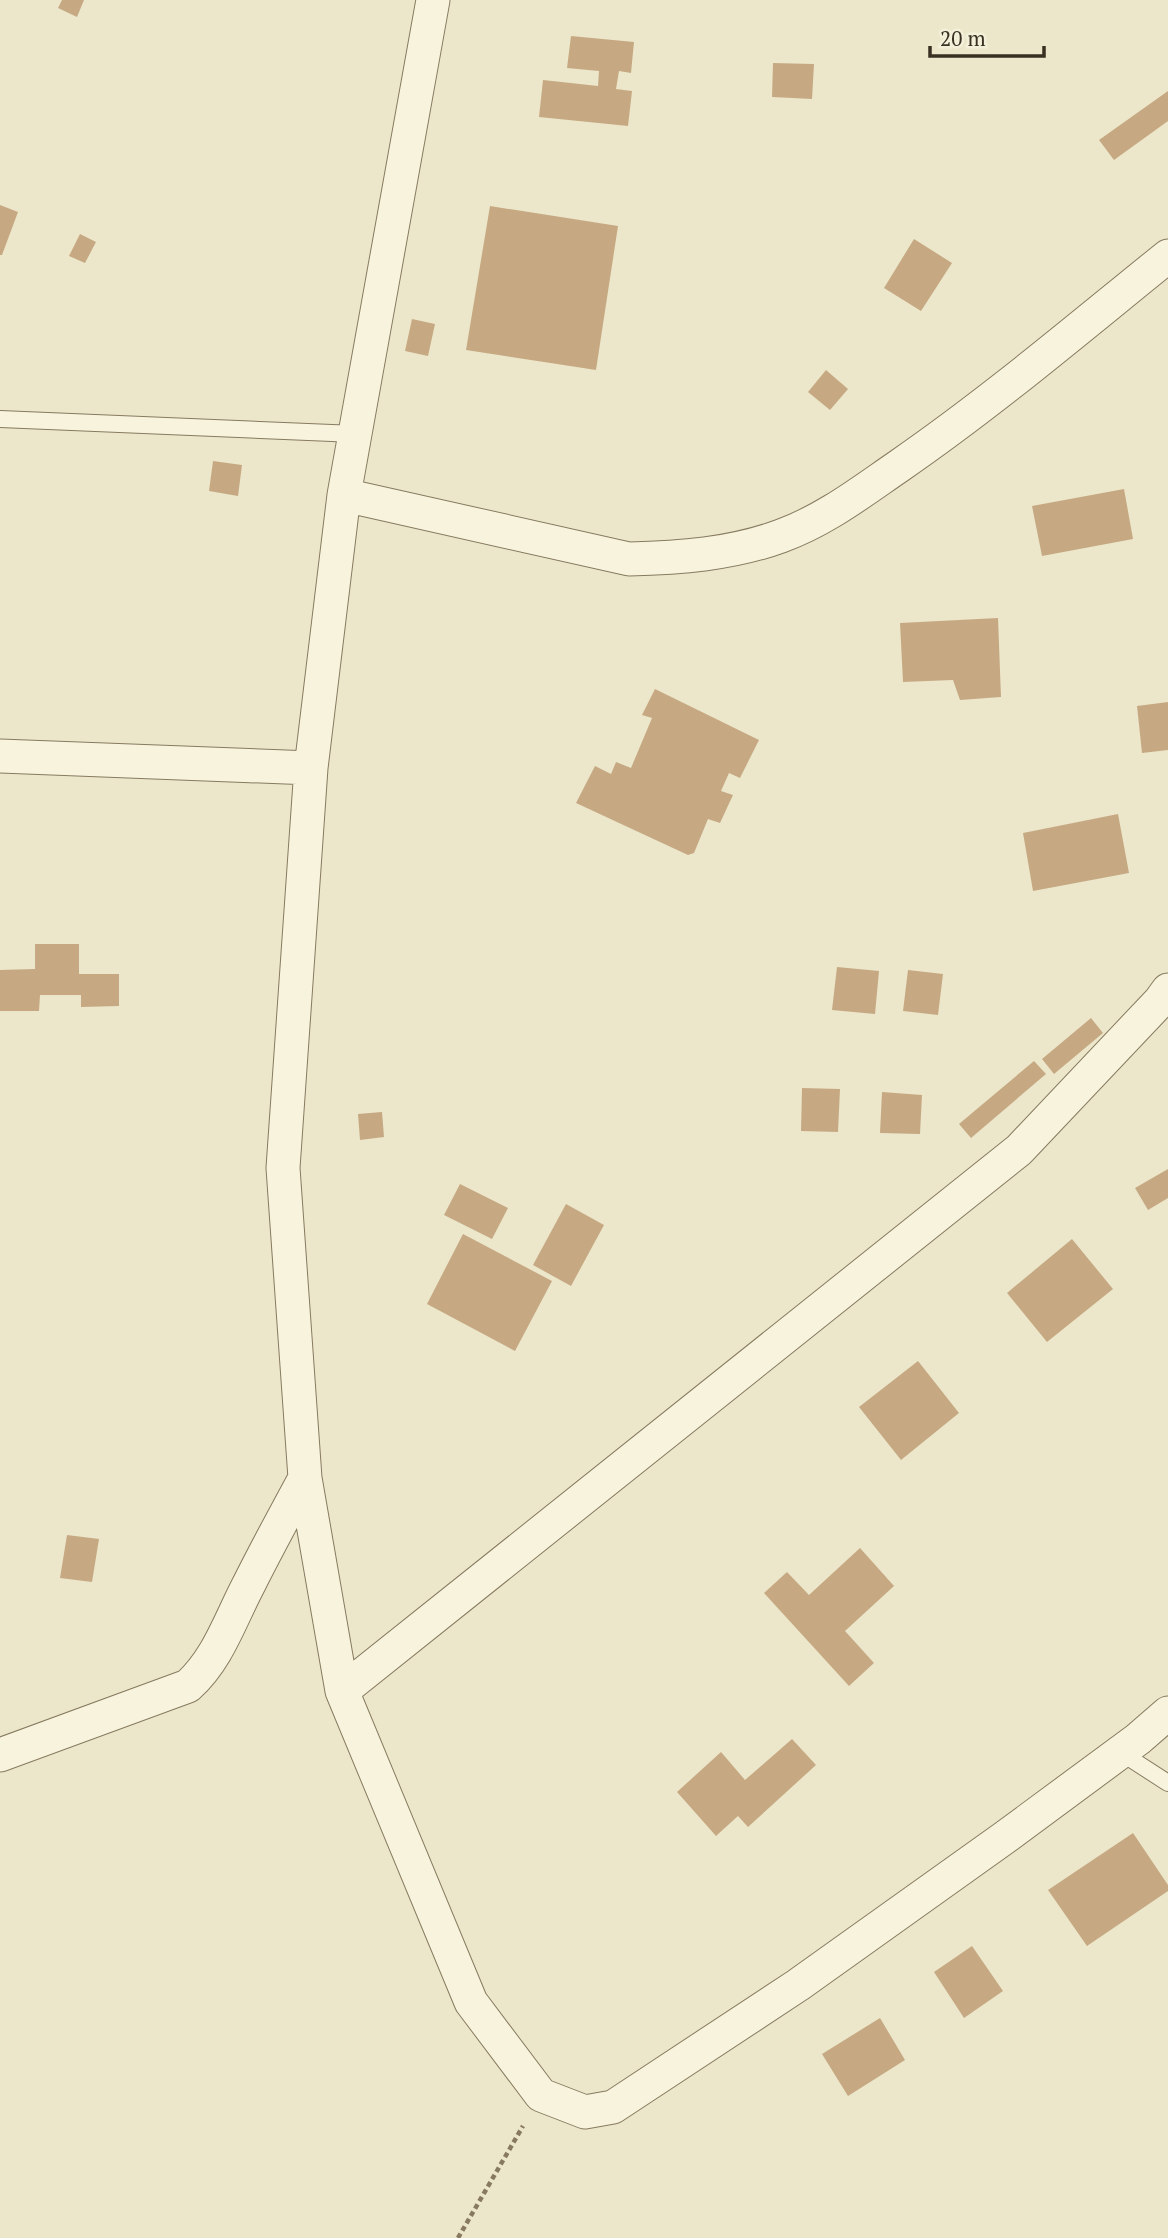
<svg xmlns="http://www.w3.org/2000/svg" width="1168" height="2238" font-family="'PT Serif',serif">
<rect width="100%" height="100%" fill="#ece7ca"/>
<path fill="#c6a983" d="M62,0H84L77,17L58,8Z
M571,36L634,42L631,73L619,71L616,89L632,91L628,126L539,117L543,80L598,86L599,71L567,68Z
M773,63L814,64L812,99L772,97Z
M1168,91V121L1114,160L1099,140Z
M0,205L18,212L2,255H0Z
M490,206L618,226L596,370L466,350Z
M80,234L96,242L85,263L69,256Z
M914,239L952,263L921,311L884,288Z
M412,319L435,324L428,356L405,351Z
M826,370L848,389L830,410L808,392Z
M213,461L242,465L238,496L209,491Z
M1124,489L1133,539L1042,556L1032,506Z
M998,618L1001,697L960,700L953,680L903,682L900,623Z
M655,689L759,740L740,778L729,773L721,791L733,795L720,823L708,819L694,853L688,855L576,803L595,766L611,774L616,762L631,768L652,718L642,715Z
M1168,702V750L1142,753L1137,706Z
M1118,814L1129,873L1033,891L1023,833Z
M35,944H79V974H119V1006L81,1007V995H40L39,1011H0V970L35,969Z
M837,967L879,971L875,1014L832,1010Z
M908,970L943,974L938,1015L903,1011Z
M1091,1018L1103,1033L1054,1074L1042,1059Z
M1034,1061L1046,1074L971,1138L959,1124Z
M802,1088L840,1089L838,1132L801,1131Z
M882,1092L922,1095L920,1134L880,1133Z
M382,1112L384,1137L360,1140L358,1114Z
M1168,1169V1198L1148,1210L1135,1188Z
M460,1184L508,1208L492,1239L444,1215Z
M566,1204L604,1225L571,1286L533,1265Z
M463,1234L552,1281L515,1351L427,1304Z
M1072,1239L1113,1289L1047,1342L1007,1293Z
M918,1361L959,1413L901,1460L859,1407Z
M67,1535L99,1539L92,1582L60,1578Z
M860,1548L894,1586L845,1631L874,1663L849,1686L764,1593L787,1572L809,1595Z
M792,1739L816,1765L748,1827L738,1816L716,1836L677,1792L721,1752L745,1780Z
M1133,1833L1168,1885V1891L1087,1946L1048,1890Z
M972,1946L1003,1991L964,2018L934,1972Z
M880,2018L905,2060L848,2096L822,2054Z"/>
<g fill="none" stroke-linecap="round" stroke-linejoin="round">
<defs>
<path id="lane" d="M0,419L356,434
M1120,1752L1168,1783"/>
<path id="street" d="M433,0L344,495L311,768L283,1168L305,1478L342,1691L1019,1150L1160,1001L1168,990
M344,495L629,559C679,558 732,554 781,536C825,520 861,492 899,466C993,401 1080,327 1168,256
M0,756L311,768
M342,1691L471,2002L541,2095L585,2112L613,2107L798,1985L1004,1838L1138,1739L1168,1713
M0,1755L188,1686C218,1659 230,1620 249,1584C267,1548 286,1513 305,1478"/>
</defs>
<use href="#lane" stroke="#877a60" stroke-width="18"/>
<use href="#street" stroke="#877a60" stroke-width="35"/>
<path stroke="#877a60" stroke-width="4.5" stroke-dasharray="5 3.5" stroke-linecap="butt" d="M458,2238L523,2126"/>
<use href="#lane" stroke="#f7f3dd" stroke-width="16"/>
<use href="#street" stroke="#f7f3dd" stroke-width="33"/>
</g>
<path d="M930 46v10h114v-10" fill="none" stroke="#393022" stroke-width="3.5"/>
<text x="940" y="46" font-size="21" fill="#393022" stroke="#f3f0d9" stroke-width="5" paint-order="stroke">20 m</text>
</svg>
